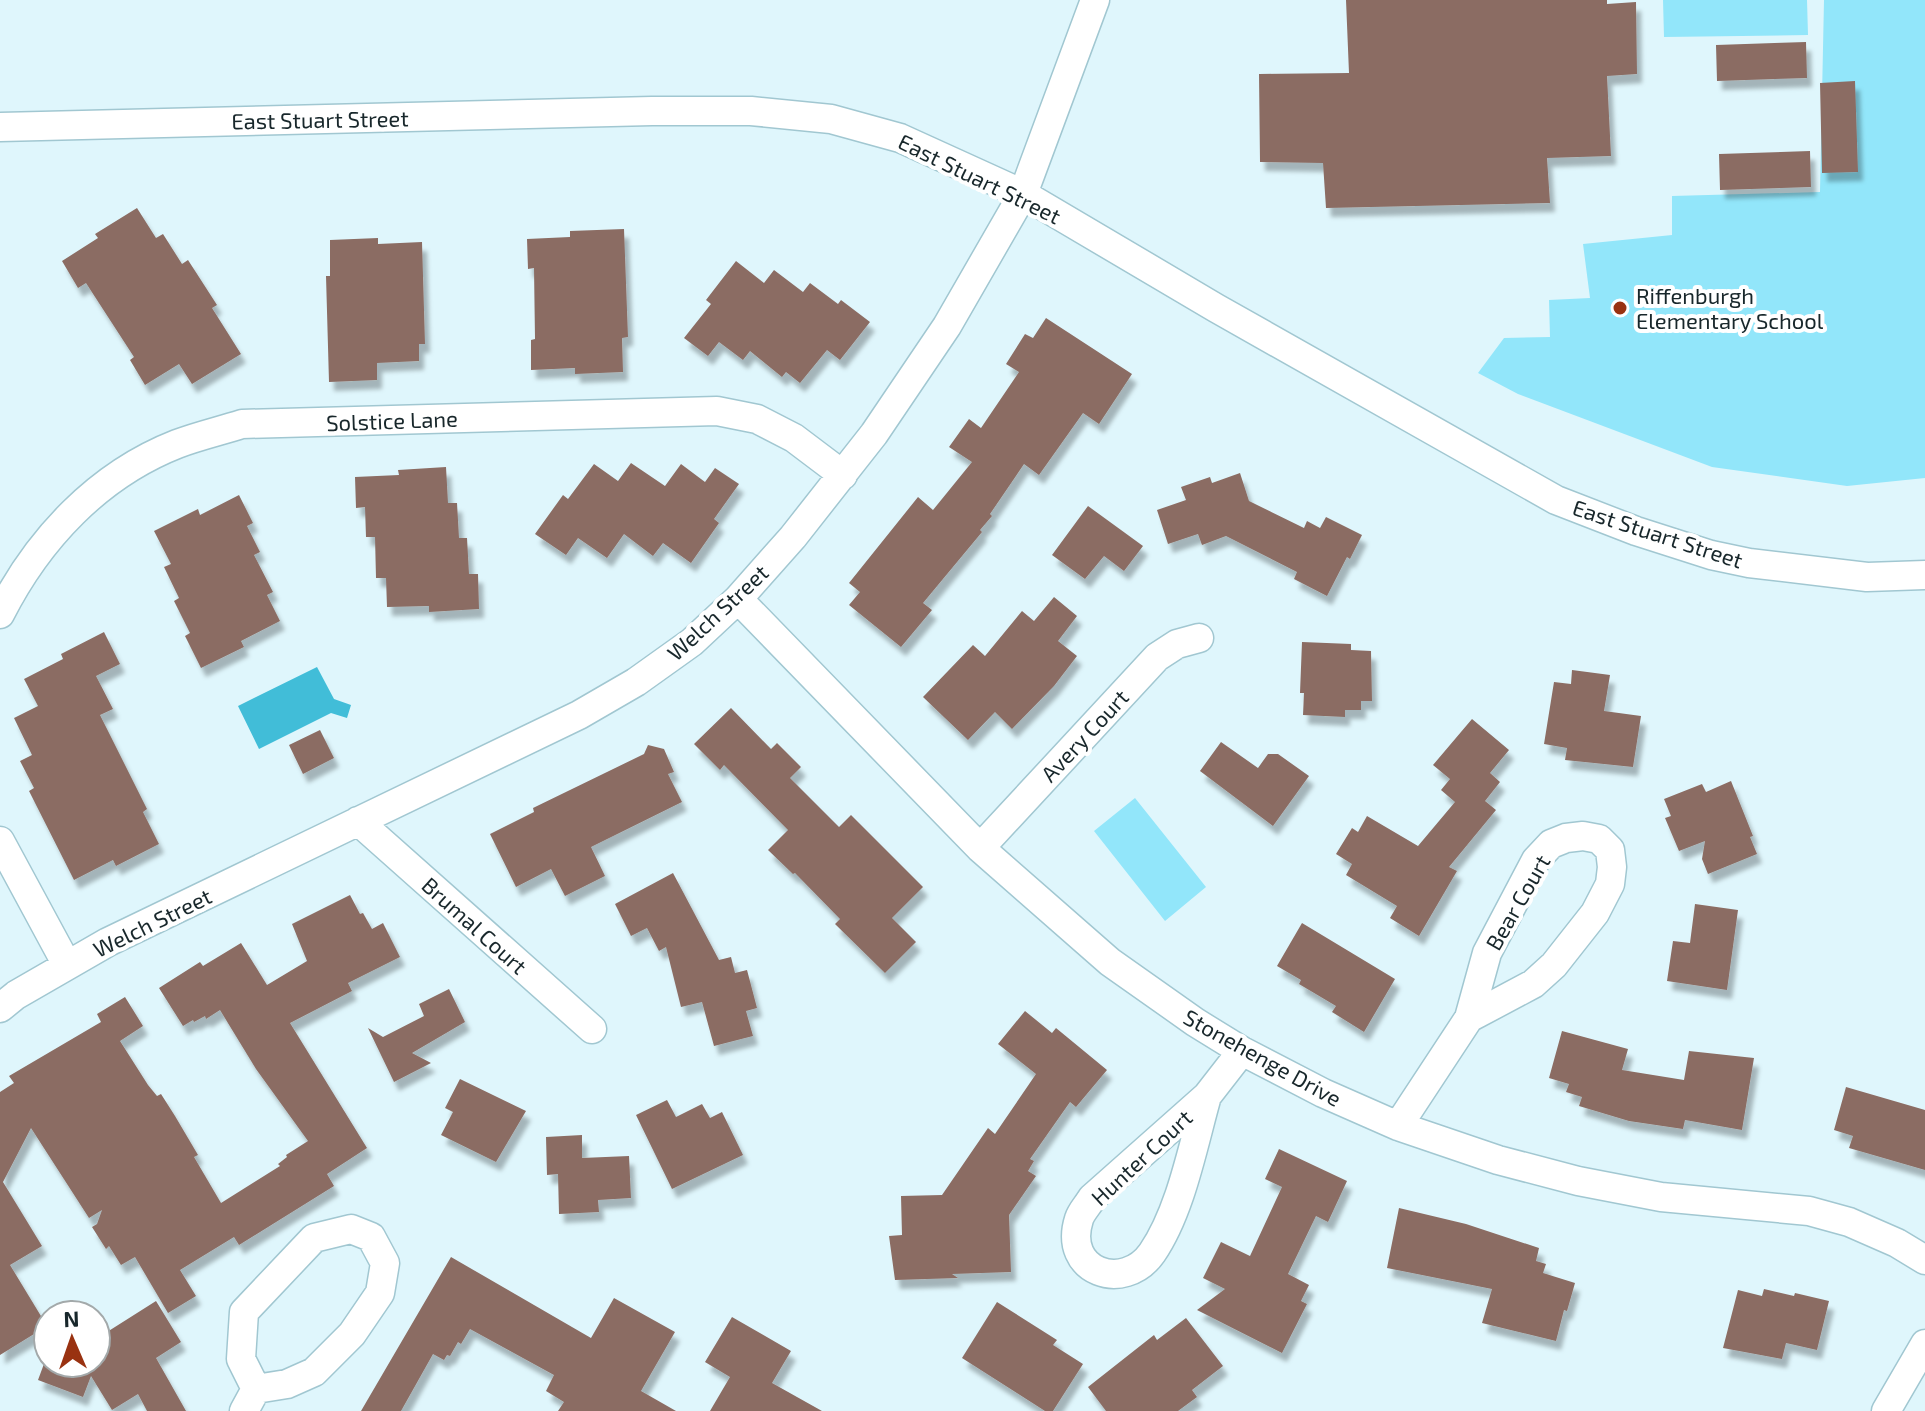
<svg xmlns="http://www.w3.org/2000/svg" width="1925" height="1411" font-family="'Exo 2',sans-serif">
<defs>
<filter id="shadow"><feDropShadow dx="5" dy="9" stdDeviation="2" flood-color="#0004"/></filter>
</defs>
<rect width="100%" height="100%" fill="#dff6fc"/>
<path fill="#92e6fa" d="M1663,0H1807L1808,35L1664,37Z
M1824,0H1925V478L1847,486L1712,467L1518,394L1478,373L1504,338L1550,337L1549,300L1590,298L1583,244L1672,235V196L1820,192Z
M1135,798L1206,887L1165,921L1094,831Z"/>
<path fill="#41bdd8" d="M317,667L334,699L351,705L347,718L331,713L259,749L238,706Z"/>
<path fill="#8b6c63" filter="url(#shadow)" d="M1346,0H1607V4L1636,2L1637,74L1607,76L1611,156L1547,158L1550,203L1326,208L1323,163L1260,162L1259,74L1349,73Z
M1806,42L1807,78L1717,81L1716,45Z
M1855,81L1858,172L1822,173L1820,83Z
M1810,151L1811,187L1720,190L1719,154Z
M137,208L156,238L163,234L182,264L188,260L217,305L212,308L241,354L192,384L179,364L145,385L130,360L134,357L86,283L78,288L62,261L98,238L95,234Z
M624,229L628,337L622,338L623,372L575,374V368L531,370V340L535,339L534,268L528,269L527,239L570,237V231Z
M378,238V244L422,242L425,344H419V361L377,363V380L329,382L326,276H330V240Z
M736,261L764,283L774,270L803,292L810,283L838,304L841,300L870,322L840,360L827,350L800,383L786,372L782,377L750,351L743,360L719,342L708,356L684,338L711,304L706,300Z
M1046,318L1132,374L1099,424L1083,413L1039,475L1024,464L990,514L992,516L980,530L982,532L923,603L932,610L901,647L849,605L860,592L849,583L918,497L933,510L972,462L949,447L969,419L981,428L1019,372L1006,364L1025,334L1033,338Z
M631,463L665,486L681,464L705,482L715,468L739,484L714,519L719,523L691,563L663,543L653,556L624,534L607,558L578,538L566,555L535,534L563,495L568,499L594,464L618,481Z
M446,467L448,503H457L459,538H467L469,574H478L479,609L429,612V606L387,607L386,578H376L375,537H366L365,507L356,508L355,477L399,475L398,470Z
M1240,473L1249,501L1304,528L1307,521L1320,528L1326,517L1362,535L1350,559L1347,557L1327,596L1294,579L1297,572L1226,536L1202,545L1198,534L1168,544L1157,510L1186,500L1181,487L1210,477L1212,483Z
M239,495L253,523L247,526L260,552L254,555L273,592L267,595L280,621L241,641L244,647L201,668L185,636L190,633L174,601L179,598L164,567L171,564L154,531L198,509L200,515Z
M1088,506L1143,546L1124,571L1104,556L1085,579L1052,555Z
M1054,597L1077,616L1058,641L1077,656L1054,686L1012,729L995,712L968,740L923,697L973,645L985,656L1022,611L1034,621Z
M104,632L120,664L96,676L113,709L100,715L147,809L143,812L159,844L116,866L113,860L74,880L29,791L34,788L20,761L32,755L14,718L38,706L24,679L63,659L61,654Z
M1302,642L1351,644V650L1371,651L1372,701H1361V710H1345V717L1303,715L1304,693H1300Z
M1572,670L1610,675L1604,711L1641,716L1633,767L1565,760L1567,748L1544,744L1554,682L1571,684Z
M731,708L771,749L777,743L801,767L790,778L839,827L851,815L923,887L892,918L916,942L885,973L835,924L840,919L795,873L793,874L768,850L788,830L724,765L720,770L694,744Z
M1472,719L1509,750L1490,773L1500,782L1485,801L1496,810L1449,867L1457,871L1419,936L1390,918L1397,906L1346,875L1352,864L1336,854L1352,828L1358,832L1367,816L1418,846L1455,802L1441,790L1450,779L1433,765Z
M320,730L334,758L303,774L289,745Z
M1221,742L1258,768L1268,754H1278L1309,776L1273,826L1200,771Z
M648,745L664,749L674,772L668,774L682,802L591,847L605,876L565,896L551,869L516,887L490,834L534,812L533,808L644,754Z
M1731,781L1753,836L1750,837L1757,854L1708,874L1702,859L1705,841L1679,851L1665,818L1671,816L1664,799L1702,784L1706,792Z
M673,873L719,960L731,957L735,973L747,970L757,1008L746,1011L753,1036L714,1046L702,1002L681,1007L666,947L659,951L647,928L631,936L615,904Z
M350,895L360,914L363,913L372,929L383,923L400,957L348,983L352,991L290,1023L367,1148L327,1174L334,1186L239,1245L234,1237L180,1270L196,1296L168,1313L135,1257L121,1265L109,1246L106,1249L92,1227L97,1224L102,1210L89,1218L31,1128L3,1182L42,1246L10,1265L47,1326L0,1355V1092L14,1083L9,1076L101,1022L97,1014L125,997L143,1026L120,1041L148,1085L157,1096L161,1094L175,1116L198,1155L194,1157L221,1203L280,1166L278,1164L287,1157L286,1155L308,1141L256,1069L220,1010L206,1019L205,1016L194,1022L193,1020L183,1026L159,988L200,962L203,966L241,943L267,985L307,961L292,924Z
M1695,904L1738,910L1727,990L1667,981L1673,941L1690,943Z
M1302,923L1395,979L1364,1032L1332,1012L1336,1006L1299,984L1301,980L1277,966Z
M449,989L465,1022L412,1053L431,1063L394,1082L368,1028L383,1037L424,1016L419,1004Z
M1025,1011L1052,1033L1056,1028L1107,1070L1076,1107L1070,1102L1030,1159L1034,1161L1028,1171L1036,1176L1009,1215L1011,1272L952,1274L958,1278L895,1280L889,1236L902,1235L901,1196L942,1195L988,1128L995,1134L1036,1074L998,1044Z
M1562,1031L1628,1049L1622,1070L1684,1080L1689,1051L1754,1058L1742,1130L1685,1120L1683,1129L1629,1121L1579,1106L1582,1097L1566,1092L1569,1084L1549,1078Z
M460,1079L526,1111L496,1162L441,1135L453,1112L445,1108Z
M1846,1087L1925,1110V1170L1849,1148L1853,1136L1834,1130Z
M667,1100L676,1117L702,1104L710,1118L722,1112L743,1155L672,1189L636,1115Z
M582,1135V1158L629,1156L631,1198L598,1200L599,1212L559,1214L558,1174L547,1175L546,1137Z
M1279,1149L1347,1181L1328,1222L1316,1216L1288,1274L1309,1285L1301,1301L1307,1304L1282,1353L1197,1310L1225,1289L1203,1278L1221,1242L1250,1256L1282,1187L1265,1179Z
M1399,1208L1466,1224L1539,1248L1536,1261L1546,1264L1543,1273L1575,1283L1567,1311L1564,1310L1556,1341L1482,1323L1492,1289L1387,1268Z
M451,1257L591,1338L614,1298L675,1332L641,1391L676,1411H558L564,1402L546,1391L554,1375L470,1329L461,1344L458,1342L450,1356L447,1355L444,1360L433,1354L401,1411H361Z
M1764,1289L1794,1296L1795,1293L1829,1301L1817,1350L1786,1343L1782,1359L1723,1348L1738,1290L1762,1296Z
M156,1301L181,1342L156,1358L186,1411H147L138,1394L112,1410L91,1376L83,1397L38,1380L48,1353V1363H96V1339Z
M997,1302L1057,1340L1053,1345L1083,1364L1053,1411H1045L962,1358Z
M732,1317L791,1351L772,1383L822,1411H710L730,1377L705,1362Z
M1186,1318L1223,1366L1192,1390L1197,1397L1178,1411H1106L1088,1387L1154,1335L1157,1340Z"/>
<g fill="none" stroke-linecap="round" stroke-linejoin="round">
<defs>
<path id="street" d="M0,127L652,111H751L831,119L900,138L1023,194L1216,308L1556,500L1636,531L1711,555L1749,563L1867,577L1925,575
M738,599L980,848L1110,962L1195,1022L1242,1051L1323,1093L1398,1126L1498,1160L1578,1181L1661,1197L1809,1211L1849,1222L1897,1243L1925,1260
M0,614C38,539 98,475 177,444C198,436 220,431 242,424L717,411L757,419L794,438L843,475
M358,821L592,1029
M0,841L67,965
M980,848L1157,657L1177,644L1199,638
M0,1008L16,995L108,942L579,715L636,682L692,642L738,599L793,537L874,434L947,326L1023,194L1095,0
M1207,1096C1193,1145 1181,1211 1152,1253C1124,1293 1062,1272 1079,1219C1081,1212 1088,1205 1092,1198L1207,1096L1242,1051
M1398,1126L1469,1018L1533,984L1554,965L1595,913L1610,884L1612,867L1610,850L1599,839L1583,836L1566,838L1551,844L1536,860L1487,953L1469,1018
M351,1229L371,1237L385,1263L380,1293L352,1334L314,1372L287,1384L256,1389L241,1359L244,1312L314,1238Z
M244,1411L256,1389
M1886,1411L1925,1344"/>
</defs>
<use href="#street" stroke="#a1c7d1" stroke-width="31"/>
<use href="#street" stroke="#fff" stroke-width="28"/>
</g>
<circle fill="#993211" stroke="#fff" stroke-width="3" cx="1620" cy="308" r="8"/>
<g text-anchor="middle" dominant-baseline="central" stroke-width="8" stroke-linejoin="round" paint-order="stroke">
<g font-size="22" fill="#18272b" stroke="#fff">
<text transform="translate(320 119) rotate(-1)">East Stuart Street</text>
<text transform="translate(980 178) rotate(26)">East Stuart Street</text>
<text transform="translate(392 420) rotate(-2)">Solstice Lane</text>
<text transform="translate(1658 533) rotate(18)">East Stuart Street</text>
<text transform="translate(717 612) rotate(-43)">Welch Street</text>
<text transform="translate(1084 735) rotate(-47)">Avery Court</text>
<text transform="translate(1517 902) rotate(-60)">Bear Court</text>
<text transform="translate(152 922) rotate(-26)">Welch Street</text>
<text transform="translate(475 925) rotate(42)">Brumal Court</text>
<text transform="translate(1263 1057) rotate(29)">Stonehenge Drive</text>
<text transform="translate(1141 1157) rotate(-43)">Hunter Court</text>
</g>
<g font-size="22" fill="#18272b" stroke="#fff" text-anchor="start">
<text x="1636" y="295">Riffenburgh<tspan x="1636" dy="25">Elementary School</tspan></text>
</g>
</g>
<g transform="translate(72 1339) rotate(358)"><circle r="38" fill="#ffffff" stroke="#a3a9aa" stroke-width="2"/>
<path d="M0-6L14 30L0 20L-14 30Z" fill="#993211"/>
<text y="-12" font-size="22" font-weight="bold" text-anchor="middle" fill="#18272b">N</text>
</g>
</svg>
